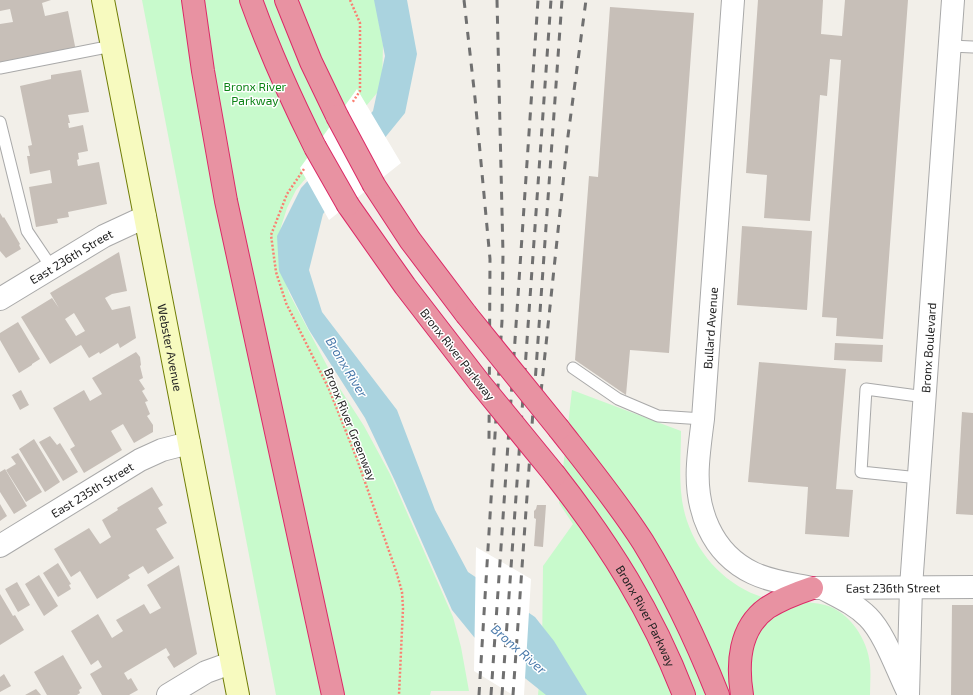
<svg xmlns="http://www.w3.org/2000/svg" width="973" height="695" font-family="'Exo 2',sans-serif">
<rect width="100%" height="100%" fill="#f2efe9"/>
<path fill="#c8facc" d="M142,0H375L383,45L382,87L296,190L287,208L281,227L278,246L282,268L289,293L335,381L364,426L390,474L453,617L461,647L469,691H431L430,695H276Z
M572,390L681,431C681,460 677,492 687,521C699,557 728,587 765,598C784,603 806,600 825,605C850,612 868,640 870,665C871,675 870,685 870,695H538L542,652L543,566L573,524L559,503Z"/>
<path fill="#aad3df" d="M374,0H407L417,54L405,113L323,214L309,270L322,312L397,410L435,510L468,572L535,617L554,641L587,695H546L474,637L452,610L395,481L365,418L309,330L279,271L277,236L301,188L373,111L385,56Z"/>
<path fill="#fff" d="M357,89L401,163L329,220L300,168Z
M476,547L531,579L524,695H513L474,671Z"/>
<path fill="#c7bfb8" fill-rule="evenodd" d="M0,0H51L42,3L45,16L68,11L76,51L0,66V24L13,22L10,9L0,11Z
M758,0H823L821,34L842,36L845,0H908L883,339L836,336L837,318L822,317L841,60L830,59L827,96L820,95L810,221L764,218L767,175L746,173Z
M610,7L694,13L669,353L630,350L626,395L575,360L589,176L598,177Z
M81,70L89,112L68,115L70,123H68L69,128L83,125L88,151L78,153L79,159L77,160L78,166L99,162L107,204L68,212L69,217L57,219L58,223L36,227L29,187L52,183L50,170L30,174L27,156H30L28,146L32,145L20,86L51,79V75Z
M0,213L3,218L4,217L20,244L19,245L21,249L6,258L0,251Z
M742,226L812,231L807,310L737,305Z
M119,252L127,291L112,294L105,298L112,310L130,306L136,338L120,348L118,343L100,354L99,352L89,358L81,345L50,364L21,317L52,298L59,308L50,293ZM74,313L85,331L76,336L65,319Z
M18,322L40,359L32,364V365L19,373L0,340V333Z
M835,343L883,345L882,362L834,360Z
M136,352L140,357L141,365L140,366L143,378L139,380L145,389L142,391L148,401L145,402L150,414L147,416L153,425V432L134,443L123,424L111,431L122,450L84,473L70,449L75,446L53,408L84,390L90,401L102,394L92,378Z
M759,362L846,369L836,489L853,490L849,537L805,534L808,487L748,482Z
M21,390L29,405L20,410L12,395Z
M962,412L973,413V515L956,514Z
M50,436L57,445L60,443L78,472L63,481L39,442Z
M34,439L60,482L45,492L19,449Z
M18,453L42,492L26,502L6,470L16,464L11,457Z
M5,469L27,506L14,514L0,492V472Z
M152,487L163,505L158,508L167,523L156,529L174,558L148,574L143,566L128,575L130,578L97,599L80,571L71,577L54,549L89,528L100,544L111,537L102,520L118,510L117,508Z
M0,504L7,516L0,521Z
M537,505H546L543,547L534,546L536,519L534,518V511L536,509Z
M58,563L71,584L69,585L71,589L58,597L43,573Z
M179,565L197,654L174,668L167,657L170,655L166,648L124,673L128,680L131,678L138,690L129,695H102L90,674L102,667L98,660L91,665L71,631L98,614L112,638L123,631L116,620L144,604L150,614L161,608L147,585Z
M39,575L58,606L44,616L25,584Z
M17,582L30,605L18,612L5,589Z
M0,594L13,616L15,615L24,630L0,645Z
M952,605H973V695H951Z
M63,655L82,688L79,690L80,693L77,695H47L34,672Z
M4,674L11,686L0,692V677Z
M36,689L41,695H25Z"/>
<g fill="none" stroke-linecap="round" stroke-linejoin="round">
<defs>
<path id="service" d="M950,46L973,47
M0,68L112,46
M0,122L27,231L52,268
M573,368L618,399L658,416L703,419
M919,478L861,472L866,389L925,397"/>
<g id="minor">
<path d="M733,0L703,419C701,434 699,449 698,464C695,509 711,553 753,573C772,582 793,584 812,588"/>
<path id="s1" d="M0,299L104,236L145,217"/>
<path id="s2" d="M0,546L140,460L162,450L189,443"/>
<path d="M168,695L206,672L231,663"/>
<path id="s3" d="M908,695L911,587L953,0"/>
</g>
<g id="tertiary">
<path id="s4" d="M812,588L973,587"/>
<path d="M824,589C839,597 855,604 868,617C885,634 897,670 908,692"/>
</g>
<g id="secondary">
<path id="s5" d="M103,0L238,695"/>
</g>
<g id="motorway">
<path d="M193,0L203,71L226,201L333,695"/>
<path d="M251,0C269,50 291,99 315,147"/>
<path d="M286,0L311,62L337,116"/>
<path d="M374,185L410,240L466,314"/>
<path d="M348,205L405,286L479,382"/>
<path d="M559,429C588,466 618,503 643,542C673,591 697,642 718,695"/>
<path id="s6" d="M555,475C609,544 652,612 684,695"/>
<path d="M742,695C737,664 739,628 767,608C781,599 797,593 812,588"/>
</g>
</defs>
<use href="#service" stroke="#a9a9a9" stroke-width="13"/>
<use href="#minor" stroke="#a9a9a9" stroke-width="24"/>
<use href="#tertiary" stroke="#a9a9a9" stroke-width="24"/>
<use href="#secondary" stroke="#707d05" stroke-width="24"/>
<use href="#motorway" stroke="#dc2a67" stroke-width="24"/>
<path stroke="#fa8072" stroke-width="2.5" stroke-dasharray="2 2" stroke-linecap="butt" d="M350,0L360,23V91L352,103
M304,169L287,194L271,235L276,272L286,303L329,389L357,459L397,574L402,592L403,608L399,695"/>
<use href="#service" stroke="#fff" stroke-width="11"/>
<use href="#minor" stroke="#fff" stroke-width="22"/>
<use href="#tertiary" stroke="#fff" stroke-width="22"/>
<use href="#secondary" stroke="#f7fabf" stroke-width="22"/>
<use href="#motorway" stroke="#e892a2" stroke-width="22"/>
<path stroke="#707070" stroke-width="3" stroke-dasharray="8 8" stroke-linecap="butt" d="M464,0L475,98L490,259L489,439
M541,392L568,136L586,0
M479,695L502,321L503,254L497,0
M491,695L538,0
M502,695L551,0
M513,695L562,0"/>
<defs>
<path id="motorway-bridge" d="M337,116L374,185
M315,147L348,205
M466,314L559,429
M479,382L555,475"/>
</defs>
<use href="#motorway-bridge" stroke="#dc2a67" stroke-width="24" stroke-linecap="butt"/>
<use href="#motorway-bridge" stroke="#e892a2" stroke-width="22"/>
</g>
<g text-anchor="middle" dominant-baseline="central" stroke-width="3" stroke-linejoin="round" paint-order="stroke">
<g font-size="12" fill="#0c8416" stroke="#fff">
<text x="255" y="86">Bronx River<tspan x="255" dy="14">Parkway</tspan></text>
</g>
<g font-size="12" fill="#222" stroke="#fff">
<text stroke="none"><textPath href="#s1" startOffset="83">East 236th Street</textPath></text>
<text transform="translate(710 328) rotate(-86)">Bullard Avenue</text>
<text stroke="none"><textPath href="#s5" startOffset="354">Webster Avenue</textPath></text>
<text stroke="none"><textPath href="#s3" startOffset="348">Bronx Boulevard</textPath></text>
<text transform="translate(458 354) rotate(52)">Bronx River Parkway</text>
<text transform="translate(351 424) rotate(68)">Bronx River Greenway</text>
<text stroke="none"><textPath href="#s2" startOffset="108">East 235th Street</textPath></text>
<text stroke="none"><textPath href="#s4" startOffset="81">East 236th Street</textPath></text>
<text stroke="none"><textPath href="#s6" startOffset="168">Bronx River Parkway</textPath></text>
</g>
<g font-size="13" font-style="italic" fill="#4a7aab" stroke="#fff">
<text transform="translate(347 367) rotate(59)">Bronx River</text>
<text transform="translate(519 649) rotate(41)">Bronx River</text>
</g>
</g>
</svg>
